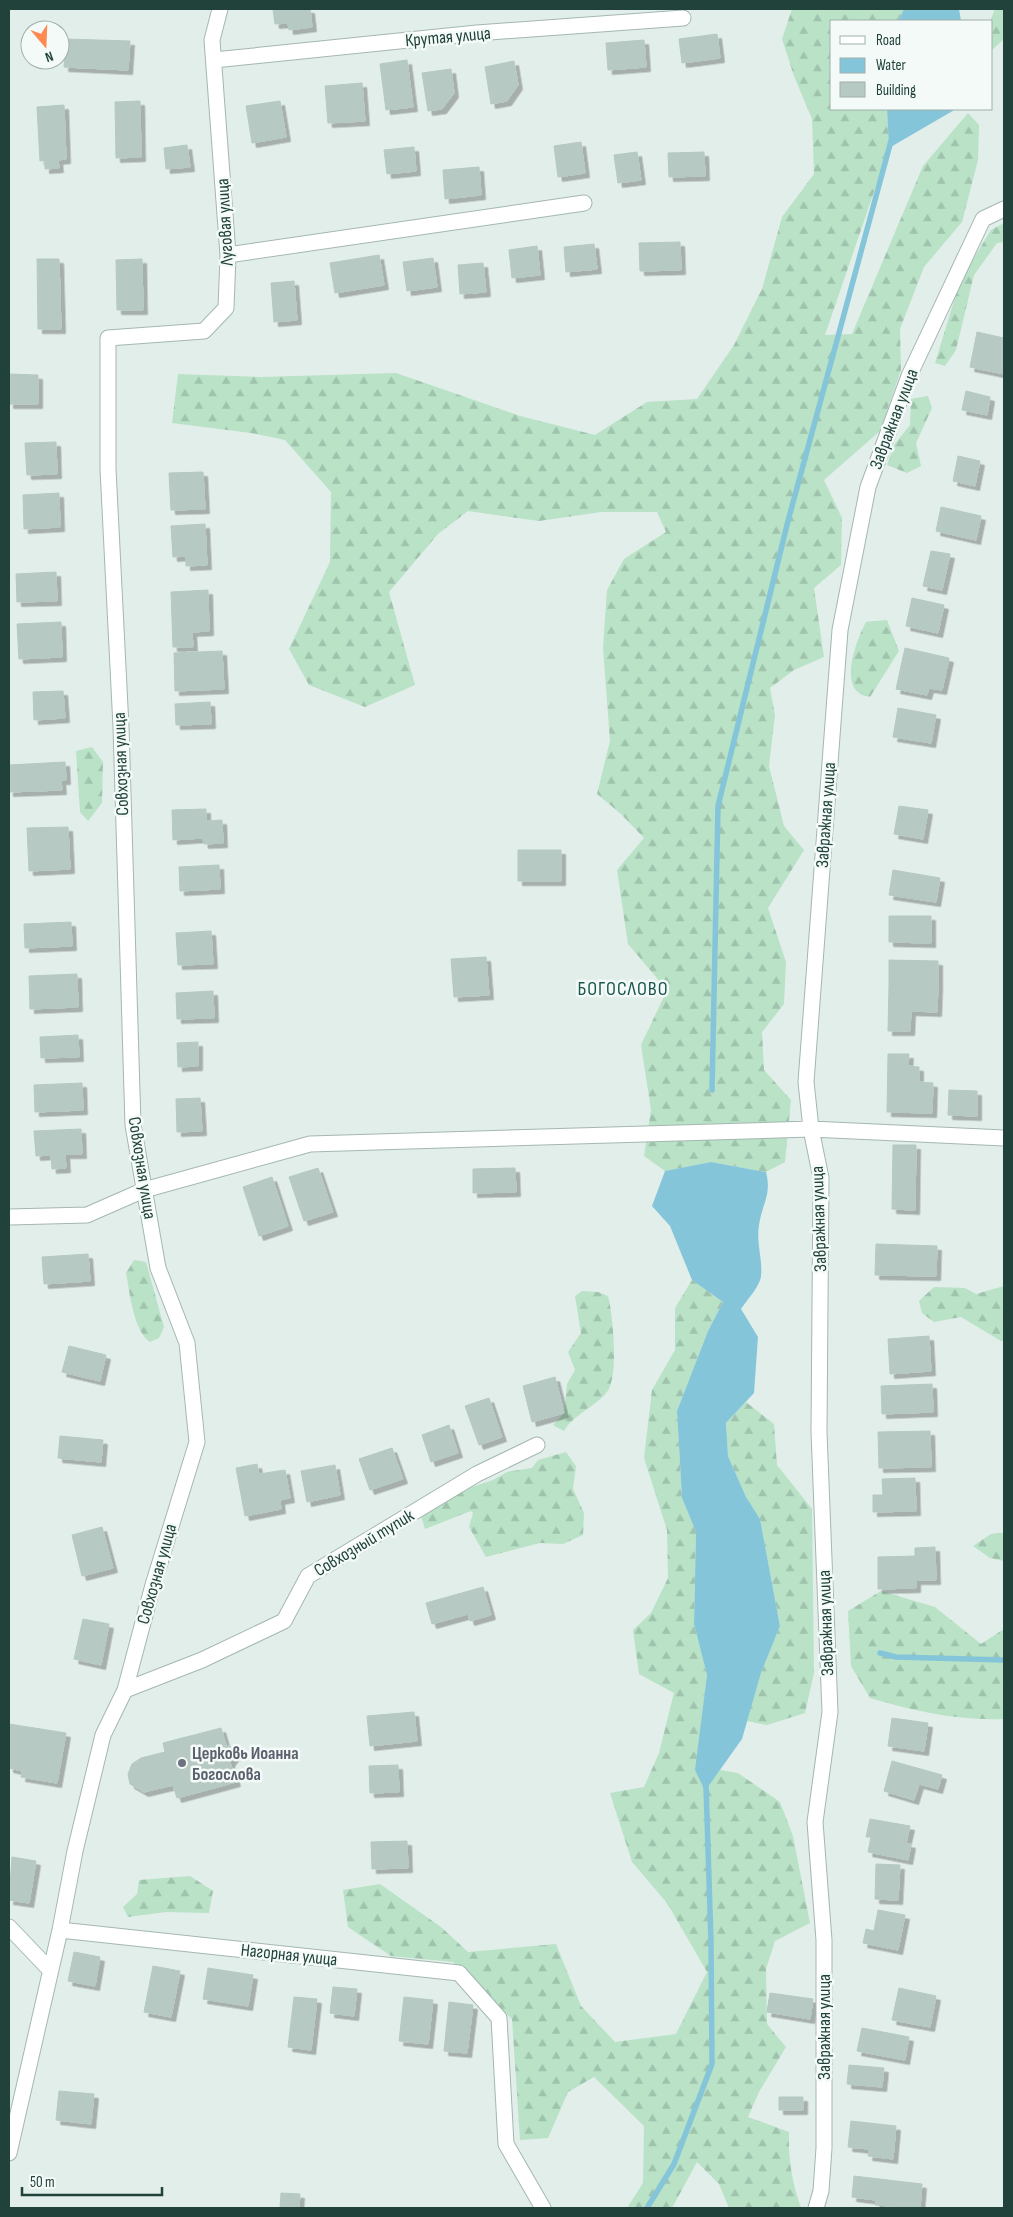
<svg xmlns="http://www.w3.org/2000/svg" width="1013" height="2217" font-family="'Sofia Sans Condensed',sans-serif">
<defs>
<pattern id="forest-firs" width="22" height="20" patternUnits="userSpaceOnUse" patternTransform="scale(1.25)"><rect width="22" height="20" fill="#b9e2c7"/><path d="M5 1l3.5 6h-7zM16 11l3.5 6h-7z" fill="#9fc3ac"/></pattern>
<filter id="shadow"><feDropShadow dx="4.5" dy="4.5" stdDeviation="0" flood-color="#0004"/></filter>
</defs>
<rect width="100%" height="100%" fill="#e2eeea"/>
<path fill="url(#forest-firs)" d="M792,9H904L898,21H832V109H887L889,148L825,335L852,334L923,166L968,113L979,125L978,160L962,222L924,267L900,329L901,370L880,431L824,480L842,518L841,565L814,588L824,657L794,670L770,688L775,715L769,766L784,826L804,850L768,908L786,962L784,1004L762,1032L764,1070L791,1100L785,1162L766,1172L711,1162L665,1171L644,1156L651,1110L641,1045L667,990L628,944L617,870L644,838L621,814L597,794L610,741L603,648L607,590L624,559L666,532L657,512H601L539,521L468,511L438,534L389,592L415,685L365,707L309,685L289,649L330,562L331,492L285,440L251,433L172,423L178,374L261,377L396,373L520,416L595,435L647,402L697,399L734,345L762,289L782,217L814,174L812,119L794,76L782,39Z
M995,9H1004V39L992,50V21H990Z
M1004,223V242L997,243L974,275L956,350L945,366L935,363L960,281L991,230Z
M928,396L932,408L916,443L921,466L907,473L887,465L894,445L910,425L911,399Z
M887,620L899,651L870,697C835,693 857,639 866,622Z
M92,747L103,762L102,803L88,821L80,812L76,751Z
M134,1260L146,1262L164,1327L159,1338L150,1342C133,1330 130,1293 126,1273Z
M692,1280L723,1302L708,1331L677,1411L682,1498L696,1532L694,1624L707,1675L696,1770L705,1790L720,1770L738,1773L780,1802L793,1836L810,1923L775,1941L766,1969L767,2024L786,2047L759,2092L748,2117L789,2132C788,2158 792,2183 801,2208H729L719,2184L697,2162L672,2208H627L643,2183L644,2126L594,2077L568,2092L548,2138L520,2140L512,2019L453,1962L391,1956L348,1927L343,1890L380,1884L441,1927L468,1952L556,1944L581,2006L615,2042L676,2034L707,1972L667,1903L632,1862L610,1793L644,1787L659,1753L674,1693L639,1674L633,1630L651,1613L668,1578L667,1530L644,1458L652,1390L675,1350V1308Z
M1004,1286V1341H1001L961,1317L934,1322L922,1313L919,1301L934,1287L965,1288L976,1294Z
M582,1291L598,1292L608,1296C613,1314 619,1377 607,1392C595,1407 574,1414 564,1431L553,1425L564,1413L567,1384L575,1370L568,1352L581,1333L575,1296Z
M746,1402L774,1424L777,1465L812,1509L814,1673L805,1713L767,1725L747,1721L761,1673L780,1626L760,1519L746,1497L728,1456L726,1423Z
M566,1452L576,1466L573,1489L584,1513L583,1535L563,1544L540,1543L486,1557L469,1527L473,1513L471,1511L425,1529L421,1516L454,1493L493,1480L507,1472L532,1468L538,1460Z
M1004,1533V1561L990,1558L973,1546L991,1534Z
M881,1591L935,1607L981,1644L1004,1629V1719C959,1721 913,1711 870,1698L851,1666L848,1611Z
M190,1876L213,1891L209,1913L166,1912L128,1917L123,1907L137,1894L139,1880Z"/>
<path fill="#85c5d9" d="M904,9H959L961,21H898Z
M887,109H956L889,148Z
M711,1162L766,1172C772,1195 762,1204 759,1225C756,1242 763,1261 761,1276C760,1286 747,1300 741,1309L758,1337L754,1393L726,1423L728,1456L746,1497L760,1519L780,1626L761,1673L742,1739L705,1791L695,1770L707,1675L694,1624L696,1532L682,1498L677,1411L708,1331L723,1302L692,1280L670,1226L652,1206L665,1171Z"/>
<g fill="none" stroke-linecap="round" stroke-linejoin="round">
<path stroke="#85c5d9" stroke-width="5.5" d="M712,1090L718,806L788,521L891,141
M880,1653L896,1657L1004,1660
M647,2208L674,2164L712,2064L711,1942L706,1785"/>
</g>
<path fill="#b7c9c3" stroke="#b4c9c2" filter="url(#shadow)" d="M273,9H310L312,27L289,30L288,23L275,24Z
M717,34L720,58L682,63L679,39Z
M66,39L130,41L128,70L64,67Z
M644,40L646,67L608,70L606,43Z
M407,60L413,107L386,110L380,64Z
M514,61L518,85L507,101L491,104L485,67Z
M451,69L454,93L442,109L428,111L422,73Z
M362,83L365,121L328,123L325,86Z
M140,101L141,157L116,158L115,102Z
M280,101L286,137L252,143L246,106Z
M64,105L66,159L58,160L59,168L45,169V160L40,161L37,107Z
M581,142L585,173L558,177L554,146Z
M187,145L190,167L166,169L164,148Z
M414,147L416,171L387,174L384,150Z
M637,152L641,180L618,183L614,155Z
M704,152L705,176L669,177L668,153Z
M479,167L481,195L445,199L443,170Z
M680,242L681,270L640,271L639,243Z
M594,244L597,269L566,272L564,247Z
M537,246L540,275L512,278L509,250Z
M379,255L384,285L335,293L330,263Z
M433,258L437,287L407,291L403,262Z
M37,259H59L61,329H38Z
M142,259L143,310H117L116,260Z
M483,263L486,292L460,294L458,265Z
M294,281L297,320L274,322L271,283Z
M977,332L1004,338V374L970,367Z
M9,374L38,375V404H9Z
M966,391L990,397L987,415L962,410Z
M56,442L57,474L27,475L25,443Z
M958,456L980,461L975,486L953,481Z
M203,472L205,509L171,510L169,473Z
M59,493L60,527L24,529L23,495Z
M941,507L981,516L976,540L936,531Z
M205,524L207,565L186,566V556L173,557L171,526Z
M931,551L950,554L942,590L923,586Z
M56,572L57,601L17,602L16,574Z
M208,590L209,631L192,632L193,647H173L171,592Z
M912,598L944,605L938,633L906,626Z
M61,622L62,657L19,659L17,624Z
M905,648L949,658L942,690L929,688L927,695L896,689Z
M222,651L224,689L175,691L174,653Z
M63,691L65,718L34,720L33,692Z
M210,702L211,724L176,725L175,704Z
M898,708L936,715L931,743L893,737Z
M65,762L66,780H61L62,790L9,792V765Z
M899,806L928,810L923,839L894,834Z
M206,809V821L222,820L223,843L204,844L203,838L173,840L172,810Z
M68,827L70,869L29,871L27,828Z
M518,850H561V881H518Z
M219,865L220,889L180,891L179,867Z
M893,870L940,878L936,902L889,895Z
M889,916H931V943L889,942Z
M71,922L72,946L25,948L24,924Z
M211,931L213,964L178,965L176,933Z
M486,957L489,995L454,997L451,959Z
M889,960L938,961V986L889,985Z
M77,974L78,1007L30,1009L29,976Z
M889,985L938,986L937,1012L911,1011L910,1031H888Z
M213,991L214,1018L177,1019L176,993Z
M78,1035L79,1057L41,1058L40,1037Z
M198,1042V1066L178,1067L177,1043Z
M888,1054H909L908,1066L919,1067V1082L933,1083L932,1113L887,1112Z
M82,1083L83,1110L35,1112L34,1085Z
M949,1090L977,1091V1116L948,1115Z
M200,1098L202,1131L177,1132L176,1099Z
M81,1129L82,1154H65L66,1168L52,1169L51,1155L36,1156L34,1131Z
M893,1145H916L915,1210L892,1209Z
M318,1168L333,1212L304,1221L289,1177Z
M515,1168L516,1192L473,1193V1169Z
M272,1177L288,1226L259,1236L243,1187Z
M876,1244L937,1246L936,1276L875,1275Z
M88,1254L90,1281L44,1284L42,1257Z
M929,1336L931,1371L890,1374L888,1339Z
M69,1346L106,1355L100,1381L62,1372Z
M555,1377L564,1413L532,1422L523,1386Z
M932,1384L933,1412L882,1414L881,1386Z
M489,1398L502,1437L479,1445L465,1406Z
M449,1425L458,1453L431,1462L422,1435Z
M930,1431L931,1467L879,1468L878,1432Z
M60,1436L103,1440L101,1462L58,1458Z
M392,1448L403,1479L370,1490L359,1459Z
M257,1464L259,1474L285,1470L290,1498L280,1500L281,1509L245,1516L236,1468Z
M335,1465L340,1495L307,1502L301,1471Z
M915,1478L916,1511L873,1512V1495H883L882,1479Z
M102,1527L113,1568L82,1576L72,1535Z
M935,1547L936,1580H916V1588L878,1589V1557L915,1556V1548Z
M483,1587L491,1615L470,1621L468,1614L432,1624L426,1603Z
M83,1619L109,1624L101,1665L74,1659Z
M414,1712L417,1741L370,1746L367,1716Z
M892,1718L928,1723L924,1751L888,1746Z
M9,1724L66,1733L57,1783L21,1777L22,1771L9,1768Z
M221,1728L226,1745L231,1747L233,1752L234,1757L230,1762L236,1782L177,1798L173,1785L144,1792L130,1784L128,1774L132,1764L141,1758L165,1752L163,1743Z
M892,1761L942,1775L938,1789L919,1784L914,1800L884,1791Z
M398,1765L399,1792L370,1793L369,1766Z
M870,1819L910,1826L906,1843L911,1844L908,1860L868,1852L871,1837H866Z
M407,1841L408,1868L372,1869L371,1842Z
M12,1857L36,1861L29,1903L9,1900Z
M876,1864L900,1865L898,1900L875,1899Z
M878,1910L905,1915L898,1950L863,1943L866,1929L874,1931Z
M74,1952L100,1957L95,1986L68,1981Z
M153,1966L180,1971L171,2017L144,2012Z
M208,1968L253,1975L248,2006L203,1999Z
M333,1987L357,1989L354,2016L330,2013Z
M899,1988L936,1996L930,2027L892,2020Z
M770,1993L813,1999L810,2019L767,2012Z
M294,1997L317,1999L311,2050L288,2047Z
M404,1997L433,2000L428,2044L399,2041Z
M449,2002L473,2005L467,2053L444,2051Z
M862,2028L909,2037L905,2060L857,2051Z
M849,2065L884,2068L882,2087L847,2084Z
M59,2091L94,2094L91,2124L56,2120Z
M779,2097H803V2110H779Z
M851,2121L896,2126L893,2159L868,2156L869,2149L848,2147Z
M854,2176L922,2184L920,2208L875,2205L876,2200L852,2197Z
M281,2193L300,2194L299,2208H280Z"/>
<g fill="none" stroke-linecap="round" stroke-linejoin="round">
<defs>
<path id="minor" d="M214,60L477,33L683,18
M228,255L584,203
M9,1217L87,1215L144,1190L310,1144L811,1129L1004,1138
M125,1690L202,1660L284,1621L308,1576L477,1474L537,1445
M9,1927L50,1970
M60,1930L459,1973L499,2018L506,2144L543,2208
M9,2153L60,1930L75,1851L103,1735L125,1690L153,1585L197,1442L187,1343L158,1268L133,1125L121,727L108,469V338L204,331L226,308L228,255L212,40L220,9
M816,2208L821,2191L824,2148V1940L815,1822L830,1712L819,1432L821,1178L811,1129L806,1082L840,630L868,487L909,376L983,219L1004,209"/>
</defs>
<use href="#minor" stroke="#a4b7b2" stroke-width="17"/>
<use href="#minor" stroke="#fff" stroke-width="15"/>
</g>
<circle fill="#6b7280" stroke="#f4faf7" stroke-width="2" cx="182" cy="1763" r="5"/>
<g text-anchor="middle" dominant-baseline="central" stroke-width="5" stroke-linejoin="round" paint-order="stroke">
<g font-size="18" fill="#20423b" stroke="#f4faf7">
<text transform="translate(448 37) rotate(-5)">Крутая улица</text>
<text transform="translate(225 222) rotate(-93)">Луговая улица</text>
<text transform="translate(894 419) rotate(-69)">Завражная улица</text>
<text transform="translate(121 764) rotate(-92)">Совхозная улица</text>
<text transform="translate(826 815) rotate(-86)">Завражная улица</text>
<text transform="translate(142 1168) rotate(81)">Совхозная улица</text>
<text transform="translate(819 1219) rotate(-92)">Завражная улица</text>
<text transform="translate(364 1543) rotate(-31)">Совхозный тупик</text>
<text transform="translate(157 1574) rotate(-74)">Совхозная улица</text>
<text transform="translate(826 1623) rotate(-92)">Завражная улица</text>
<text transform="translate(289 1955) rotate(6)">Нагорная улица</text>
<text transform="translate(824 2027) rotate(-90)">Завражная улица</text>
</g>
<g font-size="18" font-weight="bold" fill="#5b616d" stroke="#f4faf7" text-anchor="start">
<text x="192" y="1753">Церковь Иоанна<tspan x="192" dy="21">Богослова</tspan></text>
</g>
<g font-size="20" letter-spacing="1" fill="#19564c" stroke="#f4faf7">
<text x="623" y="989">БОГОСЛОВО</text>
</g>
</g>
<rect width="1013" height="2217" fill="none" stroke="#20423b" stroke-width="20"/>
<rect x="830" y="20" width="162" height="90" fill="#f4faf7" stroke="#9fb0ac"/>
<rect x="840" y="36" width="25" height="8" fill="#ffffff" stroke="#9fb0ac"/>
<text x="876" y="45" font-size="15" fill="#20423b">Road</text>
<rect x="840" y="58" width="25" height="15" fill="#85c5d9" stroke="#9fb0ac"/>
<text x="876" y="70" font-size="15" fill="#20423b">Water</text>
<rect x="840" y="82" width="25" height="15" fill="#b7c9c3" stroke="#9fb0ac"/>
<text x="876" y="95" font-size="15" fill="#20423b">Building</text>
<g transform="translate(45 45) rotate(161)"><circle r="24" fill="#f4faf7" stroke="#9fb0ac"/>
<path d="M0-4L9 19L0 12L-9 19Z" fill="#ff8950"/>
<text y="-8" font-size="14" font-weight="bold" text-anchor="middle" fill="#20423b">N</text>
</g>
<path d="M22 2187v8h140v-8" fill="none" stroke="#20423b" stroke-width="2.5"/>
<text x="30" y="2187" font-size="15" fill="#20423b" stroke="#f4faf7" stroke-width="4" paint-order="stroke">50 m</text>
</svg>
